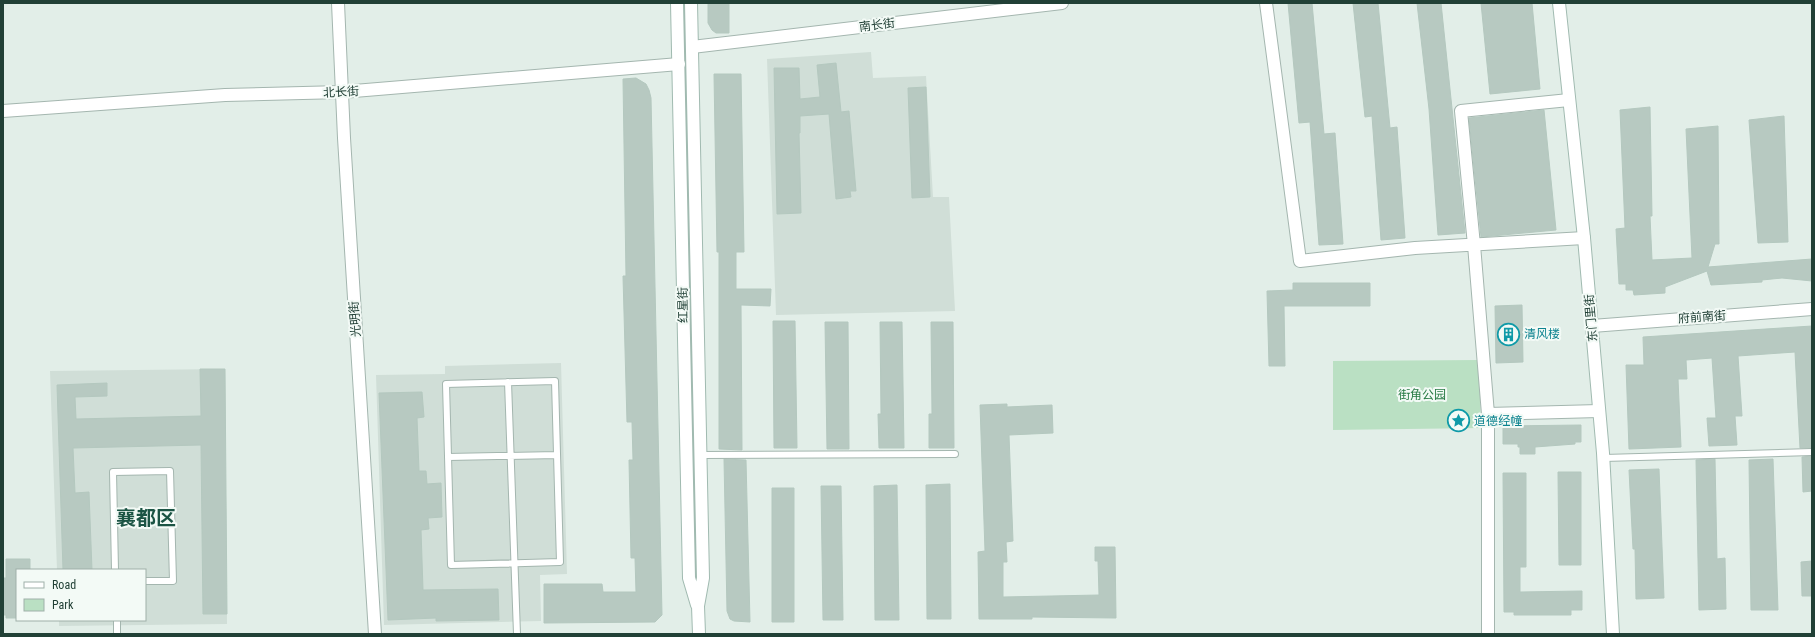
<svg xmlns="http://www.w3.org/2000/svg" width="1815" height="637" font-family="'Roboto Condensed','Noto Sans SC',sans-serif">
<rect width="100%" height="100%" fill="#e2eee8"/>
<path fill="#d0ded7" d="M871,52L873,78L926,76L933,197H949L955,311L776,315L767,59Z
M561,363L567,574L540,575L541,621L384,625L376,375L445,374V366Z
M225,369L227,624L59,626V620H145V570H57L50,371Z"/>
<path fill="#bae0c3" d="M1479,360L1481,428L1333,430V361Z"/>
<path fill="#b7c9c1" stroke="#b4c8bf" d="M708,3H729V33H716L712,30L708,23Z
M1288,3H1312L1324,134L1335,133L1343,244L1319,245L1310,122L1299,123Z
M1353,3H1378L1390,128L1397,127L1405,238L1381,240L1372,116L1365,117Z
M1417,3H1441L1465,233L1438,235L1429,109Z
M1481,3H1532L1540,89L1490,94Z
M836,63L841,112L849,111L856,191H850L851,197L836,199L829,114L800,116V133H799L801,213L777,214L774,68H799L800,99L820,97L817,65Z
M714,74H741L744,252H736V289H771L770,306L741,305L742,450L719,449V252H717Z
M636,78L646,84L649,90L651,98L662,615L655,622L544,623V584H602L603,592H636L635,558H631L629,460H633L632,422H627L623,276H626L623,79Z
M926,87L930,197L912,198L908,88Z
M1650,107L1652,216H1650L1652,260L1692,258L1686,129L1718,126L1719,244H1715L1708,267L1812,259V281L1782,278L1762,280V282L1711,285L1707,271L1665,287V293L1634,295L1633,290H1626V284H1619L1616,229L1625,228L1620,110Z
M1544,110L1556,230L1481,237L1469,118Z
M1784,116L1788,242L1758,243L1749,120Z
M1293,283H1370V306H1284L1285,366H1269L1267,291L1293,290Z
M1522,305L1523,362L1496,363L1495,306Z
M773,321H795L797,448H774Z
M825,322H848L849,449H827Z
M880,322H902L904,448H879L878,414H881Z
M931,322H953L954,448H929V414H932Z
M1812,326V448H1800L1795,352L1738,356L1742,416H1735L1737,445L1709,446L1707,418H1716L1712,358L1686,360L1687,379H1678L1681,447L1629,449L1626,365H1644L1643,337Z
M200,369H225L227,614H203L201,445L73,448L75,493L89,492L92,570H63L57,385L107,383V396L75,397L76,419L201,416Z
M422,392L424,417L417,418L419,471H426L427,484L441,483L442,517L428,518L429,529L421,530L423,590L498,589L499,620L436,621V618L388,620L379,393Z
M1007,404V407L1052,405L1053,433L1009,435L1013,541L1006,542L1007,562H1003V597L1099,595L1098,561H1095V547H1115L1116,618L1032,617V619H979L978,552L985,551L980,405Z
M1581,425V442H1575V444L1535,447V454H1520V447H1518V444H1503V426Z
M1812,456V491L1803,492L1802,457Z
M724,459L746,460L750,622L734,621L730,619L727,611Z
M1715,459L1717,559L1725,558L1726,609L1699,610L1696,460Z
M1773,459L1778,610H1751L1749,460Z
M1659,469L1664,598L1636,599L1635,549H1633L1629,470Z
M1558,472H1581V565H1559Z
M1503,473H1526V567H1520V592L1582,591V610H1571V615H1514V612H1504Z
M950,484L951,619H927L926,485Z
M897,485L899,620H875L874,486Z
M821,486H841L843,620H823Z
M772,488H794V622H772Z
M6,559H30V570H17V618H6V615H3V578H6Z
M1812,561V596H1802L1801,562Z"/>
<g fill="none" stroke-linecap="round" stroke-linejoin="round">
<defs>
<path id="lane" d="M555,381L560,562L451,565L446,384Z
M508,382L517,634
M700,455L955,454
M448,457L557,455
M1604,458L1812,452
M115,570L113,472L170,471L173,581H145
M117,620V634"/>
<path id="street" d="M338,3L344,138L375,634
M1266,3L1300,261L1415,248L1584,238
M692,47L1062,3
M3,111L225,95L342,92L679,64
M1592,326L1812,309
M1488,414L1599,411
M1488,634V414L1474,245L1461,111L1569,100"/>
<path id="secondary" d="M677,3L689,578L697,605
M691,3L703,578L698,606L699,634
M1559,3L1584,238L1603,453L1613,634"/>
</defs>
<use href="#lane" stroke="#a4b6af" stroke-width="8"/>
<use href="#street" stroke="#a4b6af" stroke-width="14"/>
<use href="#secondary" stroke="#a0bab0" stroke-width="14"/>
<use href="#lane" stroke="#fff" stroke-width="6"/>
<use href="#street" stroke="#fff" stroke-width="12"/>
<use href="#secondary" stroke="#fff" stroke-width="12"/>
</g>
<defs>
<symbol id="building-ring" viewBox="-11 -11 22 22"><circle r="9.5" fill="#f3faf6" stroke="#0f9aa8" stroke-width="1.5"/><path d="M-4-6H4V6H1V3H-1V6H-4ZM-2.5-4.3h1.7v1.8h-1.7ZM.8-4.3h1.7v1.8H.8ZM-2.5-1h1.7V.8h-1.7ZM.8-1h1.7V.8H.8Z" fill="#0f9aa8"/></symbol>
<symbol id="sight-ring" viewBox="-11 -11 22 22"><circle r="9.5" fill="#f3faf6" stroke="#0f9aa8" stroke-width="1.5"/><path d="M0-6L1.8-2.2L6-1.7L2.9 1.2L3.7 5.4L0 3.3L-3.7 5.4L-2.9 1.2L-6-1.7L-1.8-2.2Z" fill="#0f9aa8"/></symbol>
</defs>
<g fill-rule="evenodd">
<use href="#building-ring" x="1496" y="322" width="25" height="25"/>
<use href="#sight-ring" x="1446" y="408" width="25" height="25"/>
</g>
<g text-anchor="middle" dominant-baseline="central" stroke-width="4" stroke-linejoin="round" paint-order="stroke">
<g font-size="12" fill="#214036" stroke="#f3faf6">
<text transform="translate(877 25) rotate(-7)">南长街</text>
<text transform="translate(341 92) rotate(-3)">北长街</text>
<text transform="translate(683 305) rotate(-91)">红星街</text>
<text transform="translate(1702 317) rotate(-4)">府前南街</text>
<text transform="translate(1591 318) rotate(-95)">东门里街</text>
<text transform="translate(355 319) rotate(-94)">光明街</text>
</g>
<g font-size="12" fill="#0d838f" stroke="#f3faf6" text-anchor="start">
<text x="1524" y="334">清风楼</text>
<text x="1474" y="421">道德经幢</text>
</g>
<g font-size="12" fill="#277a44" stroke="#f3faf6">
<text x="1422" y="395">街角公园</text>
</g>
<g font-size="20" font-weight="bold" fill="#1b5444" stroke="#f3faf6">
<text x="146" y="518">襄都区</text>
</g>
</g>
<rect width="1815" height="637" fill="none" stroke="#214036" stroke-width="8"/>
<rect x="16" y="569" width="130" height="52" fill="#f3faf6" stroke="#9fb0a9"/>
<rect x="24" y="582" width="20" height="6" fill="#ffffff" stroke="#9fb0a9"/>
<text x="52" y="589" font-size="12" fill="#214036">Road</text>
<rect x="24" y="599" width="20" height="12" fill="#bae0c3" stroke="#9fb0a9"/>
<text x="52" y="609" font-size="12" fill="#214036">Park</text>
</svg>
